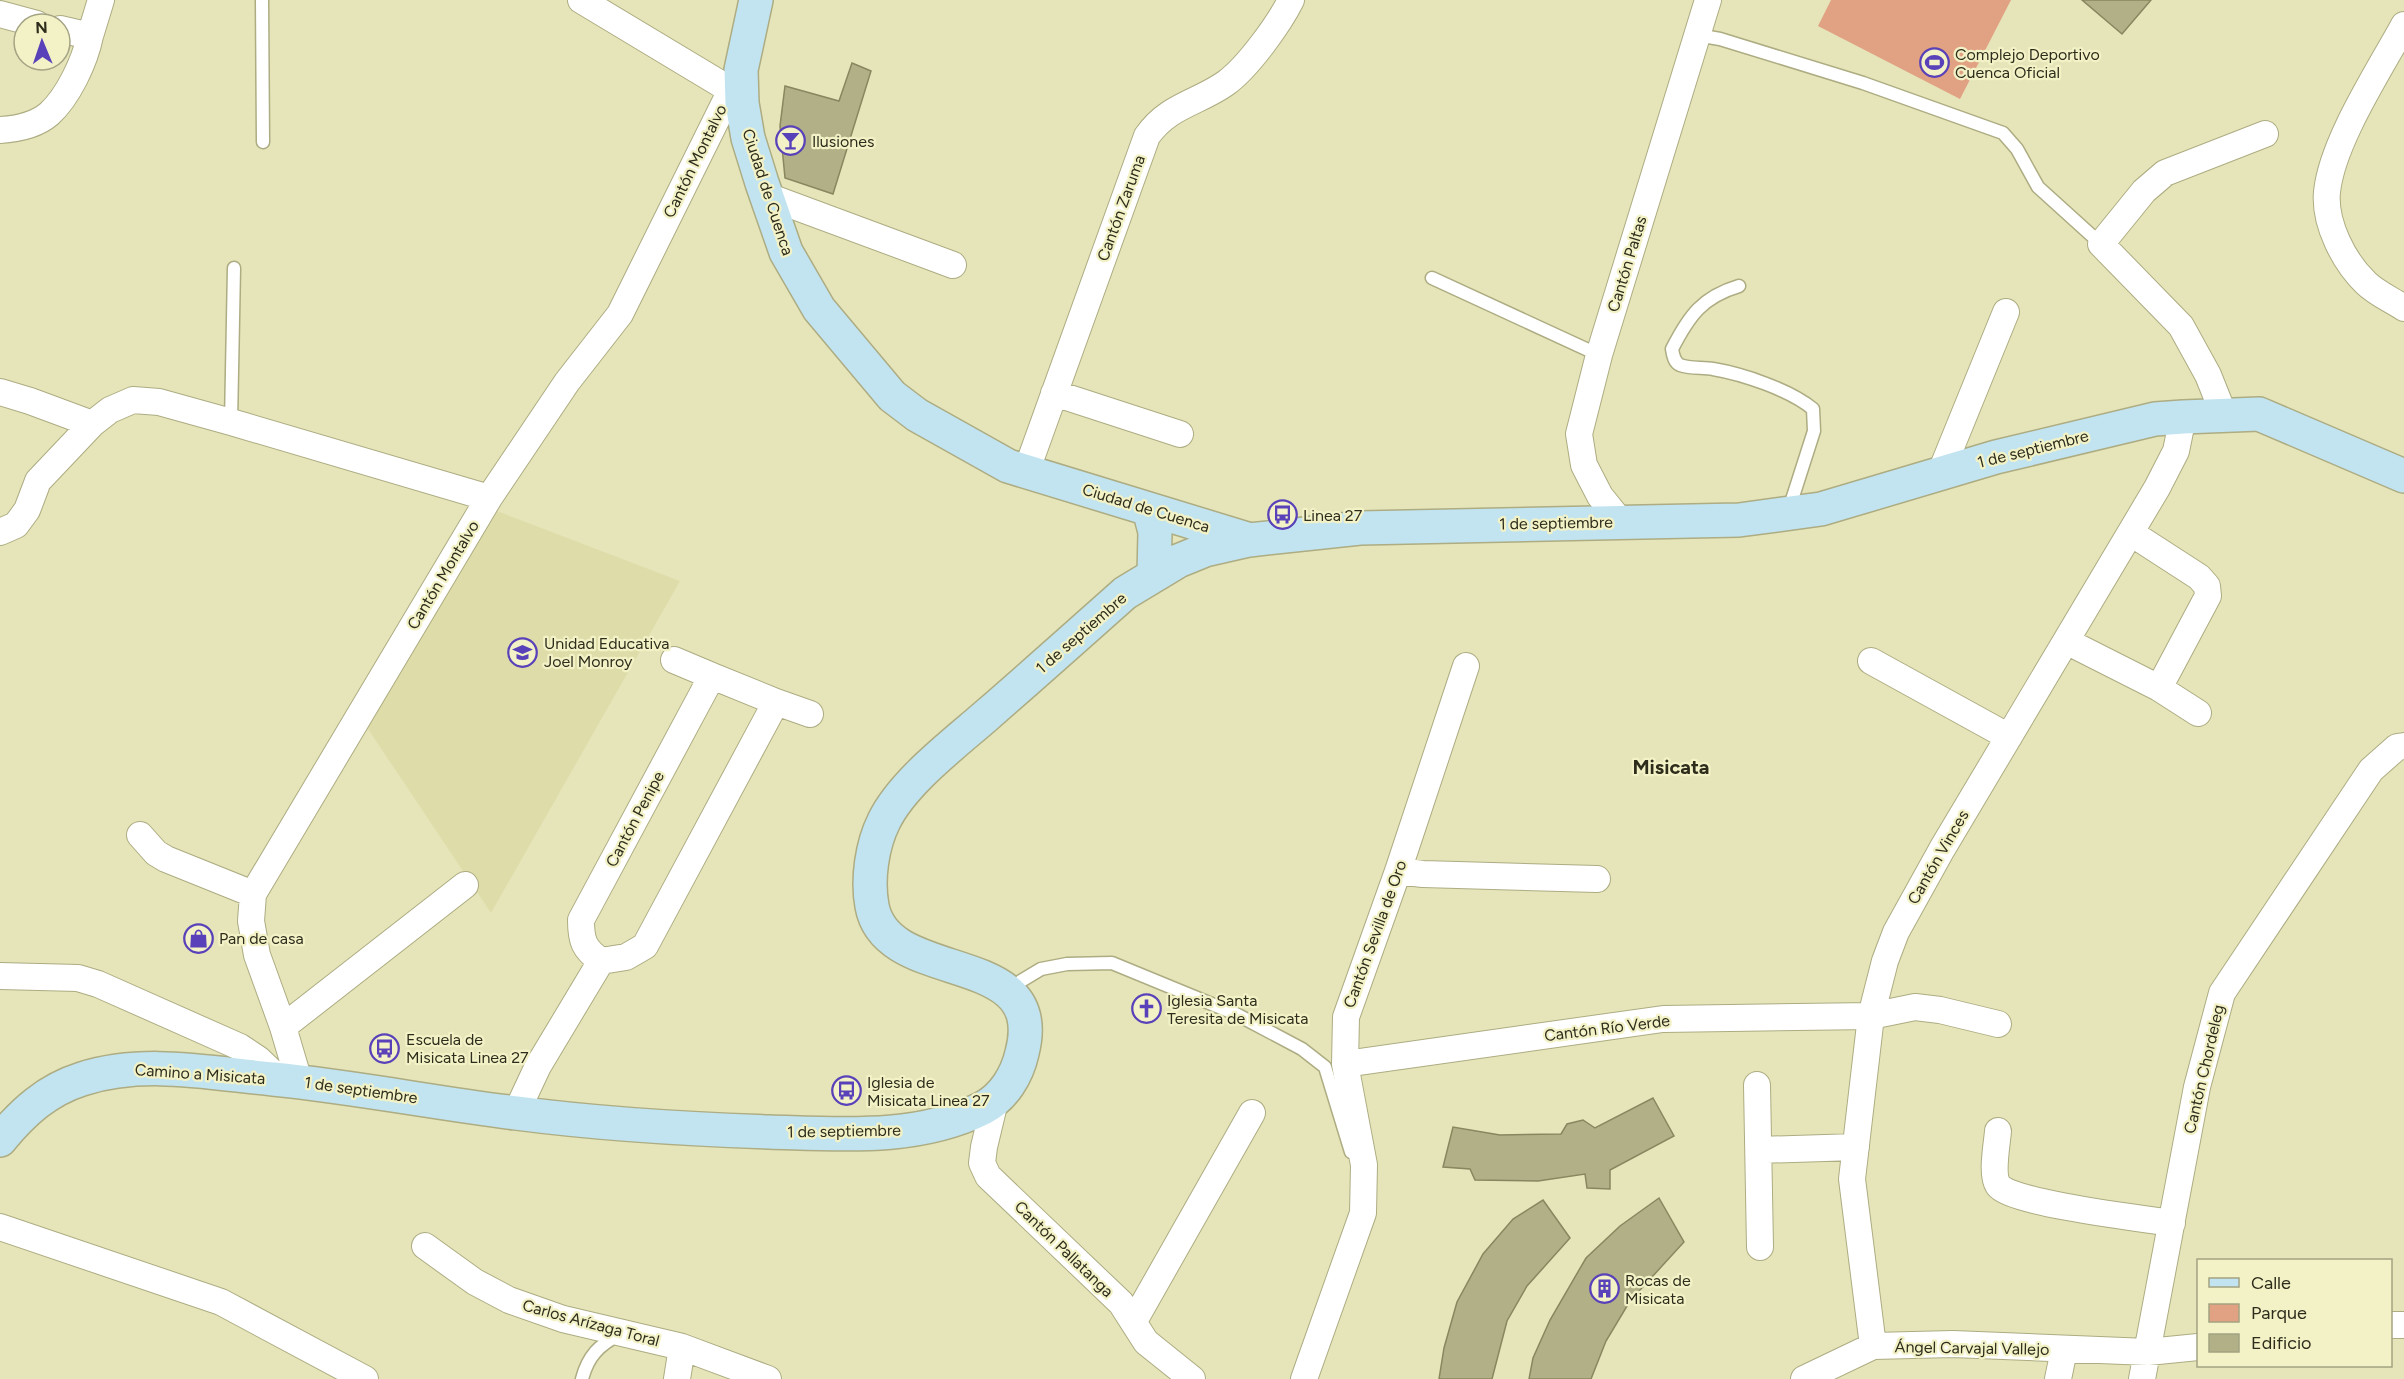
<svg xmlns="http://www.w3.org/2000/svg" width="2404" height="1379" font-family="Figtree,sans-serif">
<rect width="100%" height="100%" fill="#e6e5ba"/>
<path fill="#deddaa" d="M492,509L680,581L491,913L364,723Z"/>
<path fill="#e1a183" d="M1831,0H2011L1960,99L1818,26Z"/>
<path fill="#b1b087" stroke="#88875f" stroke-width="1.5" d="M2082,0H2151L2122,34Z
M852,63L871,71L833,194L785,178L780,126L785,86L839,101Z
M1653,1098L1674,1136L1610,1170V1189L1587,1188L1585,1174L1538,1181L1475,1180L1470,1169L1443,1167L1453,1127L1500,1135L1561,1134L1567,1124L1583,1120L1595,1128Z
M1659,1198L1684,1242L1630,1301L1606,1341L1591,1379H1529L1533,1358L1550,1320L1586,1258L1620,1226Z
M1543,1200L1570,1238L1527,1286L1507,1321L1492,1379H1439L1444,1348L1457,1302L1483,1254L1513,1219Z"/>
<g fill="none" stroke-linecap="round" stroke-linejoin="round">
<defs>
<path id="lane" d="M262,0L263,142
M1697,35L1720,39L1863,83L2003,133L2017,149L2038,187L2101,244
M1432,278L1599,355
M1739,286C1702,297 1689,316 1672,349C1673,355 1674,362 1680,365C1689,369 1704,367 1713,369C1743,374 1790,390 1813,409L1814,431L1789,509
M231,422L234,268
M1012,992L1021,981L1041,969L1067,964L1112,963L1236,1014L1302,1049L1325,1067L1351,1152
M582,1379C588,1356 599,1345 620,1334"/>
<path id="street" d="M581,0L729,89
M0,14L37,24
M2404,25C2379,71 2332,142 2327,192C2324,223 2344,262 2366,283C2376,293 2392,300 2404,308
M60,29L90,36L101,0
M0,130C17,129 35,126 49,114C68,97 85,61 90,36
M767,196L953,265
M0,392L30,401L92,424
M1054,393L1180,434
M2224,415L2208,375L2181,326L2101,244L2144,191L2165,173L2265,134
M1026,472L1147,136C1169,105 1198,103 1226,83C1248,67 1279,24 1291,0
M1940,474L2006,312
M1621,522L1600,496L1584,465L1579,434L1599,355L1708,0
M0,532L16,525L27,510L38,481L92,424L110,410L133,400L159,402L231,422L489,498
M2131,533L2199,577L2207,586L2208,596L2159,688
M2066,641L2159,688L2198,713
M674,660L712,676
M1871,661L2009,737
M712,676L776,702L645,946L626,957L601,961C584,949 581,941 581,920Z
M776,702L810,714
M140,835L156,853L166,859L253,894
M1398,871L1423,874L1597,879
M0,976L78,978L98,984L240,1047L258,1059L280,1080
M283,1027L465,885
M1345,1064L1663,1019L1871,1016L1915,1007L1940,1010L1998,1024
M299,1081L283,1027L257,955L251,921L253,894L489,498L567,382L620,314L741,70
M1757,1085L1760,1247
M995,1101L984,1147L982,1163L988,1176L1121,1303L1146,1342L1192,1379
M516,1113L538,1066L601,961
M1998,1131C1997,1144 1991,1174 1998,1185C2009,1203 2145,1219 2172,1223
M1759,1150L1856,1147
M0,1227L221,1302L365,1379
M425,1246L475,1282L509,1300L563,1319L682,1347L768,1379
M1134,1321L1252,1113
M2390,1325H2404
M1873,1346L1852,1179L1871,1016L1885,961L1896,932L1942,849L2157,488L2176,451L2183,417
M677,1379L682,1347
M1304,1379L1363,1213L1364,1165L1345,1064L1346,1017L1398,871L1466,666
M1804,1379L1873,1346L1953,1344L2148,1352L2198,1347
M2058,1379L2064,1350
M2142,1379L2197,1087L2222,993L2371,770L2397,747L2404,746"/>
<path id="secondary" d="M756,0L741,70L742,103L748,138L762,183L786,252L819,309L892,396L917,415L1008,466L1247,539
M1149,509L1155,532L1154,574
M0,1140C23,1112 47,1090 82,1079C144,1059 210,1073 273,1079C354,1087 435,1103 516,1113C600,1124 684,1129 769,1132C841,1134 917,1141 983,1108C1004,1097 1017,1075 1022,1053C1050,945 887,988 872,906C867,879 872,845 884,821C903,782 954,744 987,715C1033,675 1079,634 1125,593L1178,561L1205,550L1249,540L1360,528L1739,520L1821,509L1996,457L2155,419L2183,417L2259,414L2404,476"/>
</defs>
<use href="#lane" stroke="#adac82" stroke-width="15"/>
<use href="#street" stroke="#adac82" stroke-width="28"/>
<use href="#secondary" stroke="#adac82" stroke-width="36"/>
<use href="#lane" stroke="#fff" stroke-width="12"/>
<use href="#street" stroke="#fff" stroke-width="26"/>
<use href="#secondary" stroke="#c2e4f0" stroke-width="33"/>
</g>
<defs>
<symbol id="stadium-ring" viewBox="-11 -11 22 22"><circle r="9.5" fill="#f3f2c7" stroke="#5941b9" stroke-width="1.5"/><path d="M0-5a6.5 5 0 1 0 0 10a6.5 5 0 1 0 0-10ZM-3.5-1.8h7v3.6h-7Z" fill="#5941b9"/></symbol>
<symbol id="bar-ring" viewBox="-11 -11 22 22"><circle r="9.5" fill="#f3f2c7" stroke="#5941b9" stroke-width="1.5"/><path d="M-6-5H6L.8 .8V4.5H3.5V6h-7V4.5H-.8V.8Z" fill="#5941b9"/></symbol>
<symbol id="bus-ring" viewBox="-11 -11 22 22"><circle r="9.5" fill="#f3f2c7" stroke="#5941b9" stroke-width="1.5"/><path d="M-5-6H5V4H4V6H2V4H-2V6H-4V4H-5ZM-3.5-4V0h7V-4ZM-3.5 1.2v1.5H-2V1.2ZM2 1.2v1.5H3.5V1.2Z" fill="#5941b9"/></symbol>
<symbol id="school-ring" viewBox="-11 -11 22 22"><circle r="9.5" fill="#f3f2c7" stroke="#5941b9" stroke-width="1.5"/><path d="M0-5L7-2L0 1L-7-2ZM-4 1L0 2.5L4 1V4Q0 6-4 4Z" fill="#5941b9"/></symbol>
<symbol id="shop-ring" viewBox="-11 -11 22 22"><circle r="9.5" fill="#f3f2c7" stroke="#5941b9" stroke-width="1.5"/><path d="M-5-2.5h2.3a2.7 3.5 0 0 1 5.4 0H5L5.5 6h-11ZM-1.5-2.5h3a1.5 2.3 0 0 0-3 0Z" fill="#5941b9"/></symbol>
<symbol id="church-ring" viewBox="-11 -11 22 22"><circle r="9.5" fill="#f3f2c7" stroke="#5941b9" stroke-width="1.5"/><path d="M-1.2-6h2.4v3.5h3.3v2.4h-3.3V6h-2.4V-.1h-3.3v-2.4h3.3Z" fill="#5941b9"/></symbol>
<symbol id="building-ring" viewBox="-11 -11 22 22"><circle r="9.5" fill="#f3f2c7" stroke="#5941b9" stroke-width="1.5"/><path d="M-4-6H4V6H1V3H-1V6H-4ZM-2.5-4.3h1.7v1.8h-1.7ZM.8-4.3h1.7v1.8H.8ZM-2.5-1h1.7V.8h-1.7ZM.8-1h1.7V.8H.8Z" fill="#5941b9"/></symbol>
</defs>
<g fill-rule="evenodd">
<use href="#stadium-ring" x="1918" y="46" width="33" height="33"/>
<use href="#bar-ring" x="774" y="124" width="33" height="33"/>
<use href="#bus-ring" x="1266" y="498" width="33" height="33"/>
<use href="#school-ring" x="506" y="636" width="33" height="33"/>
<use href="#shop-ring" x="182" y="922" width="33" height="33"/>
<use href="#church-ring" x="1130" y="992" width="33" height="33"/>
<use href="#bus-ring" x="368" y="1032" width="33" height="33"/>
<use href="#bus-ring" x="830" y="1074" width="33" height="33"/>
<use href="#building-ring" x="1588" y="1272" width="33" height="33"/>
</g>
<g text-anchor="middle" dominant-baseline="central" stroke-width="4.5" stroke-linejoin="round" paint-order="stroke">
<g font-size="16" fill="#2e2d1c" stroke="#f3f2c7" text-anchor="start">
<text x="1955" y="54">Complejo Deportivo<tspan x="1955" dy="18">Cuenca Oficial</tspan></text>
<text x="812" y="141">Ilusiones</text>
<text x="1303" y="515">Linea 27</text>
<text x="544" y="643">Unidad Educativa<tspan x="544" dy="18">Joel Monroy</tspan></text>
<text x="219" y="938">Pan de casa</text>
<text x="1167" y="1000">Iglesia Santa<tspan x="1167" dy="18">Teresita de Misicata</tspan></text>
<text x="406" y="1039">Escuela de<tspan x="406" dy="18">Misicata Linea 27</tspan></text>
<text x="867" y="1082">Iglesia de<tspan x="867" dy="18">Misicata Linea 27</tspan></text>
<text x="1625" y="1280">Rocas de<tspan x="1625" dy="18">Misicata</tspan></text>
</g>
<g font-size="16" fill="#2e2d1c" stroke="#f3f2c7">
<text transform="translate(695 161) rotate(-64)">Cantón Montalvo</text>
<text transform="translate(768 192) rotate(72)">Ciudad de Cuenca</text>
<text transform="translate(1121 208) rotate(-70)">Cantón Zaruma</text>
<text transform="translate(1627 264) rotate(-73)">Cantón Paltas</text>
<text transform="translate(2033 449) rotate(-14)">1 de septiembre</text>
<text transform="translate(1146 508) rotate(17)">Ciudad de Cuenca</text>
<text transform="translate(1556 523) rotate(-1)">1 de septiembre</text>
<text transform="translate(443 575) rotate(-59)">Cantón Montalvo</text>
<text transform="translate(1081 633) rotate(-41)">1 de septiembre</text>
<text transform="translate(635 819) rotate(-62)">Cantón Penipe</text>
<text transform="translate(1938 857) rotate(-60)">Cantón Vinces</text>
<text transform="translate(1375 934) rotate(-70)">Cantón Sevilla de Oro</text>
<text transform="translate(1607 1028) rotate(-7)">Cantón Río Verde</text>
<text transform="translate(2204 1069) rotate(-77)">Cantón Chordeleg</text>
<text transform="translate(200 1074) rotate(4)">Camino a Misicata</text>
<text transform="translate(361 1090) rotate(8)">1 de septiembre</text>
<text transform="translate(844 1131) rotate(-1)">1 de septiembre</text>
<text transform="translate(1064 1249) rotate(44)">Cantón Pallatanga</text>
<text transform="translate(591 1323) rotate(15)">Carlos Arízaga Toral</text>
<text transform="translate(1972 1348) rotate(1)">Ángel Carvajal Vallejo</text>
</g>
<g font-size="20" font-weight="bold" fill="#2e2d1c" stroke="#f3f2c7">
<text x="1671" y="767">Misicata</text>
</g>
</g>
<rect x="2197" y="1259" width="195" height="108" fill="#f3f2c7" stroke="#a4a383" stroke-width="1.5"/>
<rect x="2209" y="1278" width="30" height="9" fill="#c2e4f0" stroke="#a4a383" stroke-width="1.5"/>
<text x="2251" y="1289" font-size="18" fill="#2e2d1c">Calle</text>
<rect x="2209" y="1304" width="30" height="18" fill="#e1a183" stroke="#a4a383" stroke-width="1.5"/>
<text x="2251" y="1319" font-size="18" fill="#2e2d1c">Parque</text>
<rect x="2209" y="1334" width="30" height="18" fill="#b1b087" stroke="#a4a383" stroke-width="1.5"/>
<text x="2251" y="1349" font-size="18" fill="#2e2d1c">Edificio</text>
<g transform="translate(42 42) rotate(358)"><circle r="28" fill="#f3f2c7" stroke="#a4a383" stroke-width="1.5"/>
<path d="M0-4.5L10 22L0 15L-10 22Z" fill="#5941b9"/>
<text y="-9" font-size="16" font-weight="bold" text-anchor="middle" fill="#2e2d1c">N</text>
</g>
</svg>
